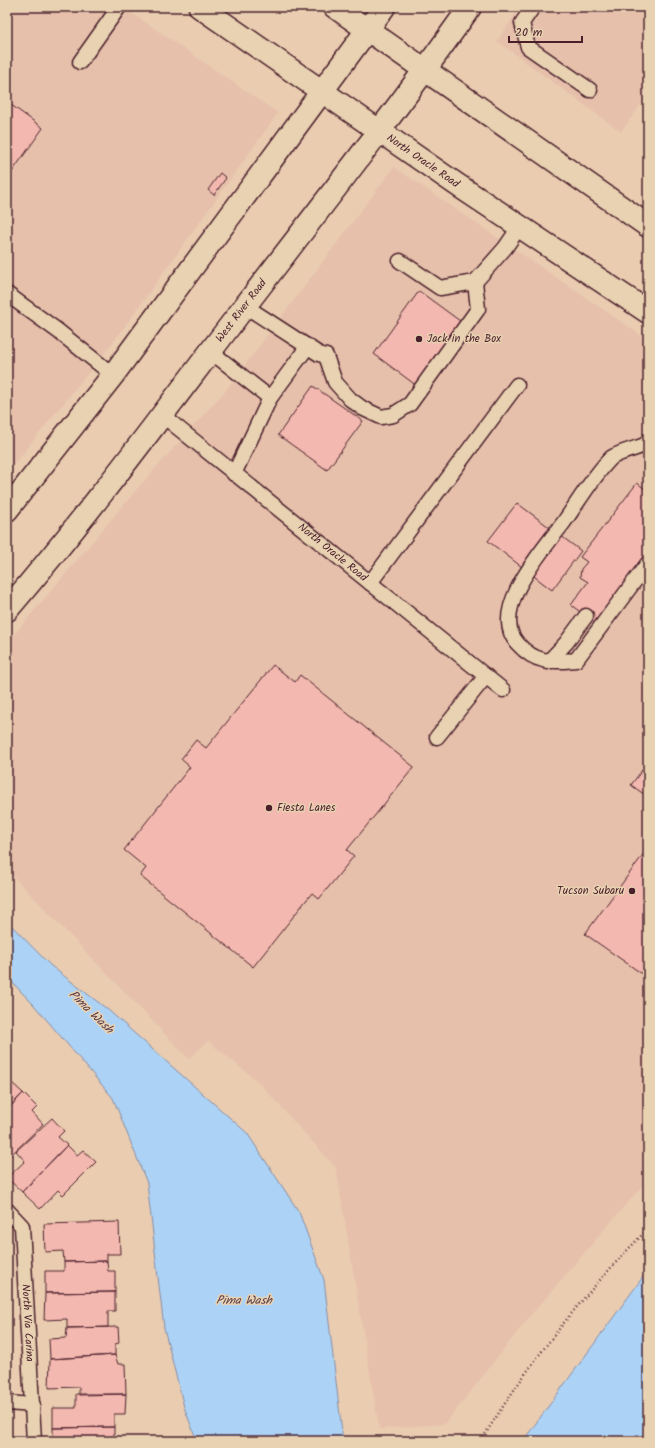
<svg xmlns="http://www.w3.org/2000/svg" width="655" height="1448" font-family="Kalam,sans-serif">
<rect width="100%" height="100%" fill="#eacdb1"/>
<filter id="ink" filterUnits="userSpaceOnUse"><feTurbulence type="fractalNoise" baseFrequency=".025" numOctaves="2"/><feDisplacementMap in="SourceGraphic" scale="8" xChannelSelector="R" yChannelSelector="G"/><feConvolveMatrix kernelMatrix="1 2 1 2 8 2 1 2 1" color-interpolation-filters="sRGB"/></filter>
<g filter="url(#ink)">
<path fill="#e6c0ab" d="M7,7H123L278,113L118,336L7,473Z
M520,7H648V95L621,132L497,41Z
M394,167L648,340V1179L531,1315L445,1424L379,1429L336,1168L258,1082L208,1041L189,1059L7,870V643L136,490L226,390Z"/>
<path fill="#acd3f6" stroke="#858ba5" d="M7,921L51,966L107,1009L247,1133L299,1212L324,1280L343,1441H197L184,1407L164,1328L147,1183L113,1098L34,1005L7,977Z
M648,1270V1441H523Z"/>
<path fill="#f3b8af" stroke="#4a1f2b" d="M648,14V42L645,18Z
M7,102L43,128L7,179Z
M220,173L226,178L214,195L208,190Z
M419,291L464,324L417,386L374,354Z
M313,386L363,421L327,470L278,435Z
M637,483L648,491V555L596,624L571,605L588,582L580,577L581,569L587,562L580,557Z
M517,503L581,551L552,590L488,541Z
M273,665L295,682L300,675L414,767L347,850L354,856L319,899L312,893L253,967L140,876L146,868L124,850L190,767L181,759L196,740L206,748Z
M648,762V797L631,785Z
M648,848V978L585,934Z
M11,1082L23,1093L7,1110V1086Z
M23,1093L37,1107L32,1112L43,1124L10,1156L7,1152V1110Z
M52,1118L64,1131L58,1137L67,1145L22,1192L7,1178L25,1161L16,1151Z
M67,1145L77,1155L83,1150L96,1162L63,1195L58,1190L40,1209L22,1192Z
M119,1222L120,1254H107V1261L64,1262L63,1251L45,1252L44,1224Z
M107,1261L108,1271H115V1292L45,1293V1271H64V1262Z
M115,1292V1311H108V1327L67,1328V1319L44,1320L45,1293Z
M118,1327L119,1343L115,1344V1355L50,1359L49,1339L66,1338L67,1328Z
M115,1355L118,1364H125L126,1394L79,1395V1387L49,1388L50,1359Z
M76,1394H126L125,1414H114V1427L53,1428V1408H76Z
M114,1427V1441H53V1428Z"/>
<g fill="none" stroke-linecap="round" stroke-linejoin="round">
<defs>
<g id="service">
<path d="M533,7L522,23L528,47L590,90"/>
<path d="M80,62L119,7"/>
<path d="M400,261L440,288L475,282L505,248L520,226"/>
<path d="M7,294L58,331L113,375"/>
<path d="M245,306L319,354L326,356L335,382L350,399L362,408L381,417L393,415L410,404L478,309L475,282"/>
<path d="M210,351L270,398"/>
<path id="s1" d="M162,415L503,690"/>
<path d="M648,441L645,445C637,448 617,453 611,458C594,475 578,502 564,522C544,549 487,611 518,644C536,664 551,662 576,660L648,563"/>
<path d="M234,474L270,398L308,346"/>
<path d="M370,583L517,385"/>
<path d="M548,662L566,643L586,616"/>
<path d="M437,737L486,676"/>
<path id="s2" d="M7,1210L22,1226L34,1441"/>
<path d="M7,1403L33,1405"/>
</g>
<g id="primary">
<path d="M7,510L113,375L384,7"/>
<path id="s3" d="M7,610C91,512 167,408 245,306C321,207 398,109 470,7"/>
</g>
<g id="trunk">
<path id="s4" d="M200,7L456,184L648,312"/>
<path d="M335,7L648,226"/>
</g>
</defs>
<use href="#service" stroke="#4a1f2b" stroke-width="17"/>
<use href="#primary" stroke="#4a1f2b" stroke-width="25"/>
<use href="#trunk" stroke="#4a1f2b" stroke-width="25"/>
<path stroke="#4a1f2b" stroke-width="2.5" stroke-dasharray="1 3" stroke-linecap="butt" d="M481,1441C528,1364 584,1293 648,1229"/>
<use href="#service" stroke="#e8d2b2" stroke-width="14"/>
<use href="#primary" stroke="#e8d2b2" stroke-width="22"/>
<use href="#trunk" stroke="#e8d2b2" stroke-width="22"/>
</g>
</g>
<g fill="#4a1f2b" stroke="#e8d2b2" stroke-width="1.5">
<circle cx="419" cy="339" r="4"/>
<circle cx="269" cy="808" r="4"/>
<circle cx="632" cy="891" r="4"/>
</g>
<g text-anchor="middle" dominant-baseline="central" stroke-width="3" stroke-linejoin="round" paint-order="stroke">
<g font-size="11" fill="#4a1f2b" stroke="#e8d2b2">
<text stroke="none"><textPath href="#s4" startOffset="271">North Oracle Road</textPath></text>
<text stroke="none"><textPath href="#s3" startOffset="380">West River Road</textPath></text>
<text stroke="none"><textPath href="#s1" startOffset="219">North Oracle Road</textPath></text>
<text stroke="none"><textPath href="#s2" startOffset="119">North Via Carina</textPath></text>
</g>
<g font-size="11" fill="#4a1f2b" stroke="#e8d2b2" text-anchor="start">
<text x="427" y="339">Jack in the Box</text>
<text x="277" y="808">Fiesta Lanes</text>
<text x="624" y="891" text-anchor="end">Tucson Subaru</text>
</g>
<g font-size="12" font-style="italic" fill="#593a49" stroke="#e8d2b2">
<text transform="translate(91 1012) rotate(44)">Pima Wash</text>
<text x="244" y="1300">Pima Wash</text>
</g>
</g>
<rect width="655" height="1448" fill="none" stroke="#e8d2b2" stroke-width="24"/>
<rect x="12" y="12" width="631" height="1424" fill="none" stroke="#4a1f2b" stroke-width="1.5" filter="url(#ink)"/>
<path d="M509 36v6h73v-6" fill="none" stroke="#4a1f2b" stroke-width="2"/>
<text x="515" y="36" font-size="12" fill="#4a1f2b" stroke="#e8d2b2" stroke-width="3" paint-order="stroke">20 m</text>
</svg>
